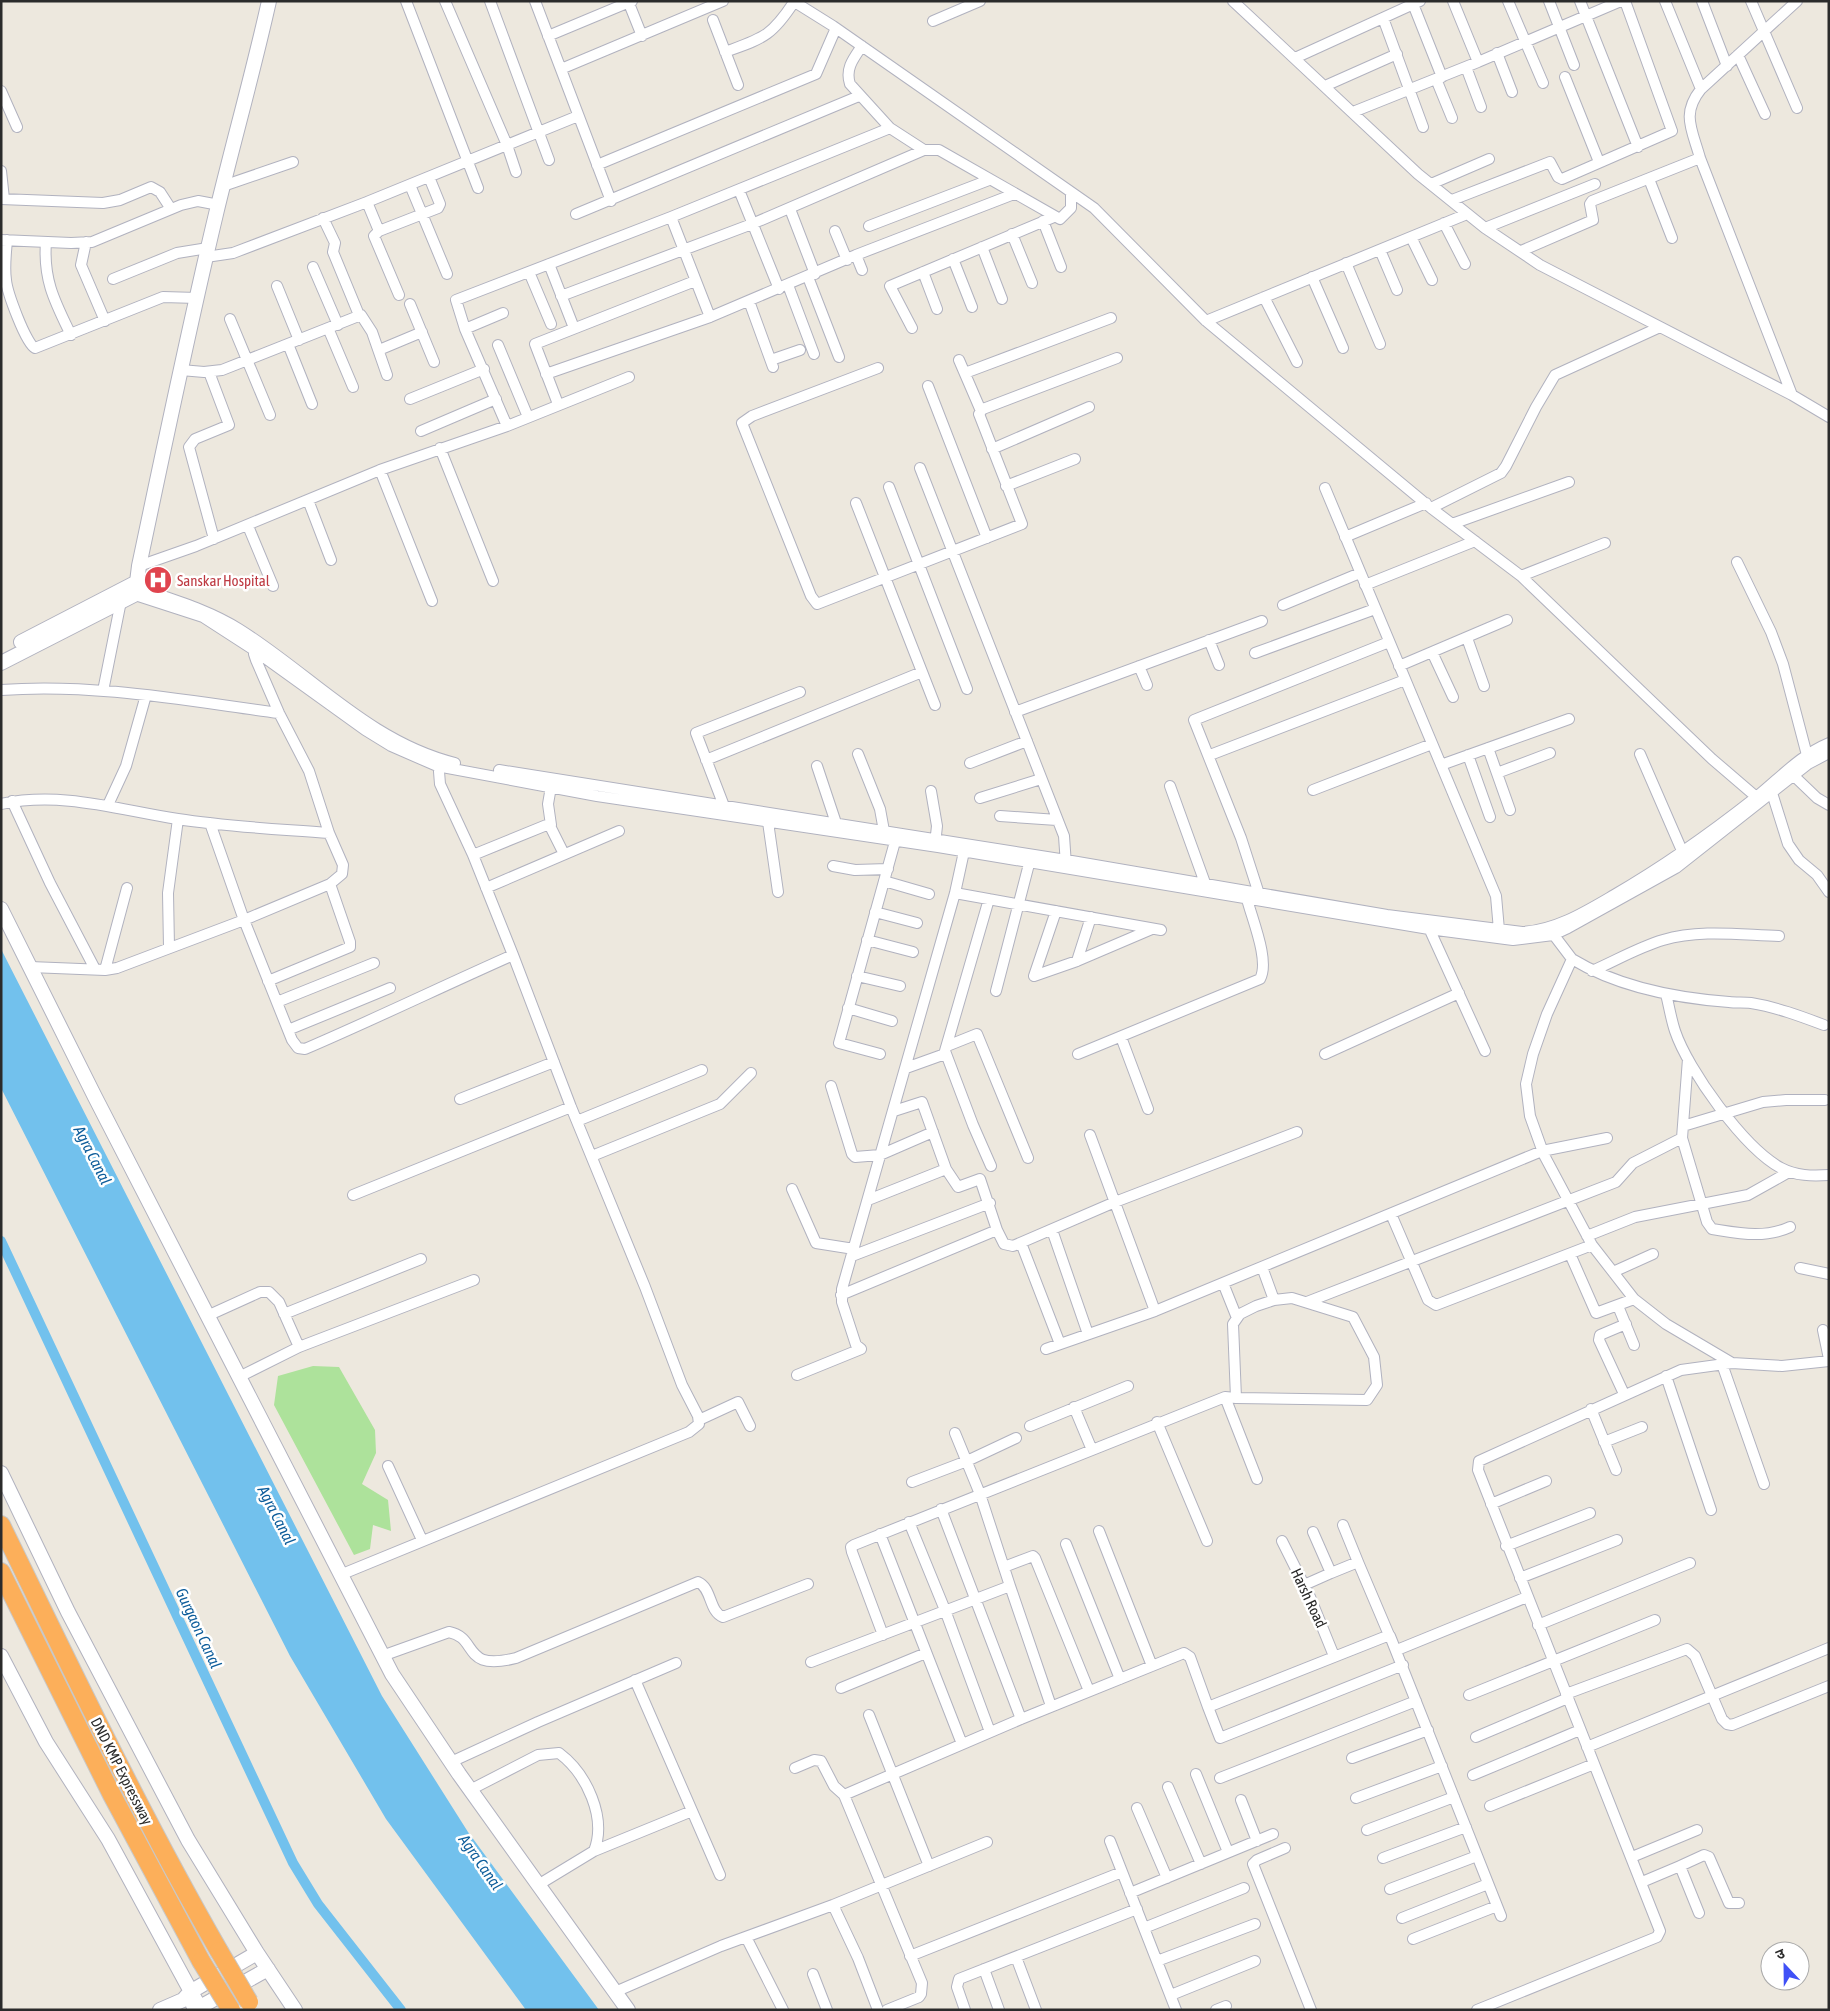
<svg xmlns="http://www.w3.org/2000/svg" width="1830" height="2011" font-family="'Asap Condensed','Noto Sans Devanagari',sans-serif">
<rect width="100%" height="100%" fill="#ede8de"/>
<path fill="#ade29b" d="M313,1366L339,1367L375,1430L376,1453L362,1484L388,1500L391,1531L373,1525L370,1549L354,1555L274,1405L278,1376Z"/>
<path fill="#72c1ed" d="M1,949L382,1696L468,1832L599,2010H526L386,1819L290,1656L1,1088Z"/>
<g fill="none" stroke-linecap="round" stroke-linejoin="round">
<path stroke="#72c1ed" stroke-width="10" d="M1,1241L293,1863L318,1904L401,2010"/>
<defs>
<path id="street" d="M406,1L478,188
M445,1L507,145L516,172
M490,1L549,160
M535,1L611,201
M628,1L642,36
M793,1L833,26L1094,208L1206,321L1431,508L1521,576L1712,759L1761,801
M1233,1L1418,174L1485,228L1540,265L1792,395L1829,417
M1453,1L1478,62
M1508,1L1543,83
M1549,1L1574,65
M1580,1L1638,147
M1665,1L1701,89
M1702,1L1727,66
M1751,1L1797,108
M1413,4L1442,77
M1383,18L1423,127
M713,20L738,85
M933,21L980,1
M548,36L632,1
M862,46C853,59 845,69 850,84L890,128L924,150H939L1060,219L1071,208V193
M725,52C763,38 771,37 794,2
M1497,53L1512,92
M1738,55L1765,114
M1295,58L1420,1
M1466,67L1481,107
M561,69L723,1
M1565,77L1599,162
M1436,79L1452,118
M1325,86L1397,54
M1,91L17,127
M1353,112L1478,62L1621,1
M597,165L816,74L836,28
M1,171L4,199
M1649,179L1672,238
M1431,184L1489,159
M410,185L447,274
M223,186L293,162
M739,190L779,289
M1,199L103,203L120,200L151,187L160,192L171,209
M1452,200L1550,162L1558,177L1562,179L1672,131L1625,1
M367,202L379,231
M790,209L815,274
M576,214L859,96
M671,217L710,317
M323,218L335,243L333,252L359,315
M1043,221L1061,267
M1444,223L1465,264
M869,226L989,180
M1485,228L1595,184
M835,231L847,260
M1012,234L1032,283
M1411,237L1432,280
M1,240L71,243L92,242L181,205L198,201L219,205
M7,240C6,253 4,267 6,280C7,292 26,344 35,348L163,297L197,298
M46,242C43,280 55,302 71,335
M86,242L81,265L105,321
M982,247L1002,299
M1380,250L1397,290
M1521,251L1593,220L1590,204L1592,201L1700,158
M856,255L862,270
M206,257L233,253L367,202L578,116
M953,259L972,307
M1346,263L1380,344
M549,264L574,328
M313,267L338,325
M529,272L551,324
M923,272L937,309
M808,277L839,357
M1312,277L1343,348
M113,279L177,253L208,248
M788,285L814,354
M277,286L299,340
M399,295L374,236L379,231L438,208L440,204L429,177
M561,296L752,224L924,150
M1264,297L1297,362
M749,301L773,367
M410,304L434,362
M230,319L270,415
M1206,321L1467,214
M328,328L353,387
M912,328L890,286L1054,217
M465,329L503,313
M288,344L312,404
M498,345L528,417
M379,350L422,332
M771,360L800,350
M959,360L981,411
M878,368L752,416L742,423L811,596L817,604L1022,524L979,414L983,409L1117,358
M181,370L204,372L222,370L361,315L372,332L387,375
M209,372L229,425L195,439L189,447L214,539
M965,373L1111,318
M546,374L710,317L856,255L1014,194
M928,386L987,538
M1792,395L1700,158C1692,129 1681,114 1701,89L1797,1
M410,399L484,369
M558,404L535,344L695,281
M507,426L465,329L456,300L671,217L890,128
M421,431L496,399
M440,448L493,581
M992,449L1089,407
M920,468L1064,836L1066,865
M380,470L432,601
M1006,486L1075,459
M889,487L967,689
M1325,488L1496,896L1499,930
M308,500L331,560
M856,503L935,705
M1431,508L1501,473L1506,466L1536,407L1555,375L1660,327
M1452,524L1569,482
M248,526L273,586
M1345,537L1426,503
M1737,562L1771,632L1783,664L1808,759
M139,566L196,546L380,470L507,426L629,377
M1521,576L1605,543
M1365,585L1475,541
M148,591C180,602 210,611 239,629C311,674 370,742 455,763
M129,593L203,617L254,650L365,730L391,746L437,766L597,796L938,847L1429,929L1513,940L1553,935L1568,928L1676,868L1808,764L1829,753
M1283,605L1360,573
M1467,638L1484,686
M1209,640L1219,665
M1432,652L1453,697
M1255,653L1375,609
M1139,666L1147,685
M1399,666L1507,620
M1,690C94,683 188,701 279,713
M103,691L121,601
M1015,712L1262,621
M1488,748L1510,810
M858,754L880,809L884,831
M1640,754L1683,853
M1210,755L1405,680
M1468,755L1490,817
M706,760L922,672
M970,763L1027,741
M1441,765L1569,719
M817,766L838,829
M499,770L1066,860L1387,915L1522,932C1556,930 1585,912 1614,895C1666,865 1708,835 1755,798C1779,779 1800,755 1829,743
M1497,773L1550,753
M1793,775L1817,798L1829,805
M1170,786L1205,883
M1313,790L1432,744
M931,791L937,826L935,844
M1772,793L1788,844L1799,860L1817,875L1829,892
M980,798L1041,779
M12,801L50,883L95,969
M1,804C62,791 119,810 178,819C228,827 279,829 329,833
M108,805L126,766L146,695
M724,806L696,733L800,692
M1000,816L1057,820
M768,822L778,892
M210,823L244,920L292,1040L298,1048L305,1049C375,1019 443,986 513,955
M551,825L548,804L552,781
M473,855L549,824L564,854
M833,866L855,870L888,869
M884,881L929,894
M486,888L619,831
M955,893L1161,930
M1260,897L1241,838L1194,720L1389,642
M989,899L945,1051L973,1125L991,1166
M875,912L917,923
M1428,926L1485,1051
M1550,930L1572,959L1547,1014L1533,1054L1526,1084L1530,1116L1544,1155L1592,1245L1634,1299L1666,1324L1732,1363L1782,1366L1829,1361
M867,940L913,952
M169,947L168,893L178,819
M1572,959C1618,987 1675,998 1729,1002C1736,1003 1744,1002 1751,1003C1776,1007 1800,1016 1824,1025
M1077,961L1091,917
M30,967L105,970L117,968L244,920L330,884L342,874L343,865L329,833L309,771L279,713L256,660L254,654L256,648
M105,970L127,888
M1592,971C1615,961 1639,947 1663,940C1700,929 1741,935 1779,936
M857,976L900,986
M1034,976L1077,961L1152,929
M1034,976L1056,911
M268,981L350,947V942L330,884
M996,991L1029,864
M1666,994C1669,1006 1671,1019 1675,1031C1688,1070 1744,1148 1781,1168C1796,1176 1812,1176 1829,1175
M277,1002L374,963
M848,1008L892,1021
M288,1030L390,988
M1121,1037L1148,1109
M947,1046L977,1034L1028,1158
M880,1054L839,1043L896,838
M1078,1054L1260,979C1270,961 1252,919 1247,899
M1325,1054L1459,993
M1688,1059L1682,1138L1707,1222L1712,1229C1738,1233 1764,1239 1790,1227
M906,1068L945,1054
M831,1086L852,1154L855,1157L880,1155L933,1132
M460,1099L554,1062
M894,1111L922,1102L946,1169
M577,1121L702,1070
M1683,1126L1763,1102L1786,1100H1825
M1090,1135L1155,1311
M592,1156L720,1104L751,1073
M792,1189L816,1243L854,1249
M353,1195L571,1107
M1391,1214L1428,1300L1436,1305L1592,1245
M997,1230L1004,1244L1013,1246L1115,1202L1297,1132
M1052,1230L1088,1334
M1587,1236L1635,1217L1748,1195L1789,1172
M1021,1243L1060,1344
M1570,1254L1596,1313L1634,1299
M852,1256L990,1203
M1262,1267L1274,1300
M1800,1268L1829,1274
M1613,1272L1653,1254
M1223,1283L1237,1318
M841,1295L997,1230L980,1179L958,1187L946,1169L868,1200
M1307,1302L1616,1182L1633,1163L1682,1138
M1618,1306L1634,1345
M284,1314L421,1259
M207,1316L260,1292H269L279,1302L299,1347
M1823,1330L1829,1359
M1046,1349L1155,1311L1542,1151L1607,1138
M1722,1364L1764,1484
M797,1375L861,1349L856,1345L842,1302V1289L955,893L965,847
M1666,1376L1711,1510
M239,1377L299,1347L474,1280
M1624,1394L1599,1340L1600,1335L1626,1324
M1225,1397L1257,1479
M1074,1407L1092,1450
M1591,1409L1616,1470
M699,1420L738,1402L750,1426
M1157,1422L1207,1541
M1030,1426L1128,1386
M955,1433L980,1494L1010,1586
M1604,1442L1642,1427
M388,1466L422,1540
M912,1482L967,1461L1016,1438
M1491,1504L1546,1481
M941,1509L1021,1719
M909,1522L945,1610L990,1732
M1343,1525L1358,1562
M1099,1531L1152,1666
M880,1534L962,1744
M1282,1541L1310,1597L1334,1656
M1066,1544L1120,1679
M1506,1546L1590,1513
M1004,1567L1033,1556L1035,1558L1089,1691
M1331,1573L1358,1562L1389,1635
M340,1575L689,1432L699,1424L698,1416L682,1385L645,1287L571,1107L513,955L473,855L440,784L438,759
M1520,1578L1617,1540
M1304,1585L1331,1573L1313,1532
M1538,1625L1690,1563
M883,1635L852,1552L851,1547L854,1545L1225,1397L1236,1398L1367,1400L1377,1385L1374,1357L1353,1317L1292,1298L1274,1300L1256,1306L1240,1314L1233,1324L1236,1398
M1397,1650L1527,1597
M382,1656L449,1632C479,1638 461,1672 516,1658L698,1582C712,1588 709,1612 723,1617L808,1584
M811,1662L1010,1586L1051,1706
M635,1680L720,1875
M841,1688L926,1653
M1566,1694L1687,1649L1695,1656L1722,1719L1727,1724L1732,1725L1829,1686
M1469,1695L1655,1620
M1208,1707L1220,1738L1403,1665
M869,1715L929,1866
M1476,1737L1568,1698
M1587,1747L1829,1648
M1352,1758L1428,1730
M451,1762L538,1722L676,1663
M795,1768L814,1760L821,1761L834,1786L844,1795
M1196,1774L1228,1852
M1473,1775L1580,1730
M1220,1778L1416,1701
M1168,1787L1201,1864
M470,1790L538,1755L559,1753C587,1774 607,1818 594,1851L538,1885
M1356,1798L1442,1766
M1241,1800L1257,1841
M1490,1806L1594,1764
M1137,1808L1167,1878
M1367,1830L1454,1797
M1110,1841L1176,2010
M1285,1848L1257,1860L1253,1864L1311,2010
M594,1851L692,1811
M1632,1857L1697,1830
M1383,1858L1466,1827
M1680,1866L1704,1855L1709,1857L1729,1903H1739
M1642,1882L1680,1866L1699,1913
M1390,1889L1477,1856
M1130,1893L1273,1834
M833,1905L858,1958L878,2010
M1402,1918L1488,1884
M1144,1928L1244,1888
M746,1937L783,2010
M1413,1939L1497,1906
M910,1956L1122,1872
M1016,1957L1036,2010
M1157,1961L1255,1924
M984,1969L999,2010
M813,1974L827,2010
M615,1992L721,1946L833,1905L987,1842
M1171,1995L1255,1961
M887,2010L919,1997L921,1994L922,1983L844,1795L1021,1719L1184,1653L1190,1657L1208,1707L1387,1636H1390L1501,1916
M965,2010L957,1987L959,1979L1137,1909
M1216,2010L1226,2006
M1477,2010L1657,1937L1660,1931L1478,1470L1479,1461L1681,1370L1732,1363"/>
<path id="secondary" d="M21,642L137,582
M1,663L134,595L139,589L137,582L139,566C164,448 188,331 216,214C233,143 253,73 269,1
M1,909L95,1097L392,1674L459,1774L628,2010
M1,1473L68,1612L188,1840L257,1953L295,2010
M1,1656L46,1742L108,1839L201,2010
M193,2005L200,2007L268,1969
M160,2010L183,2000L190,1992L257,1953"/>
<path id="highway" d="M1,1525C71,1668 139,1812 219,1951
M1,1572L112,1795L201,1961"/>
</defs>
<use href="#street" stroke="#b1b2bf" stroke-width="12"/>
<use href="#secondary" stroke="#b1b2bf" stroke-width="16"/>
<use href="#highway" stroke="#c8c8c8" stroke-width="20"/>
<use href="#street" stroke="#fff" stroke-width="10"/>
<use href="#secondary" stroke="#fff" stroke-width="14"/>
<use href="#highway" stroke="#fcaf5a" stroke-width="18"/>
<defs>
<path id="highway-bridge" d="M219,1951L249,2002
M201,1961L231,2010"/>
</defs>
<use href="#highway-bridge" stroke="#c8c8c8" stroke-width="20" stroke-linecap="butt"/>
<use href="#highway-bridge" stroke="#fcaf5a" stroke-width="18"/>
</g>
<defs>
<symbol id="hospital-disc" viewBox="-11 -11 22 22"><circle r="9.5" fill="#e0444e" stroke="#fff"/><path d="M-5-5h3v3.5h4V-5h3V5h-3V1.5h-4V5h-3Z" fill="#fff"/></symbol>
</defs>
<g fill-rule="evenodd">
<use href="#hospital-disc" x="142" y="564" width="32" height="32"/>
</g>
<g text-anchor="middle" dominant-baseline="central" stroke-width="5" stroke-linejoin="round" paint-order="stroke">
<g font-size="15" fill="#be3a42" stroke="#fff" text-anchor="start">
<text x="177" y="580">Sanskar Hospital</text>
</g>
<g font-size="15" fill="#2b2b2b" stroke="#fff">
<text transform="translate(1309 1598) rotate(65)">Harsh Road</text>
<text transform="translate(122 1771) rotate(63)">DND KMP Expressway</text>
</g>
<g font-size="16" font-style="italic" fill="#0f5e9b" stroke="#fff">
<text transform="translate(93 1155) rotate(63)">Agra Canal</text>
<text transform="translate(277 1515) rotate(63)">Agra Canal</text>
<text transform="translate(199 1628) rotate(65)">Gurgaon Canal</text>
<text transform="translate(481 1862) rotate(55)">Agra Canal</text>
</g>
</g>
<rect width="1830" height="2011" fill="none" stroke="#2b2b2b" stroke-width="5"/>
<g transform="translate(1785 1966) rotate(338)"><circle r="24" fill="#ffffff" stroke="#aaaaaa"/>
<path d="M0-4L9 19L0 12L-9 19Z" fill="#4051f7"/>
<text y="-8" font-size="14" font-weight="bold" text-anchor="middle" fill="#2b2b2b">उ</text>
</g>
</svg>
